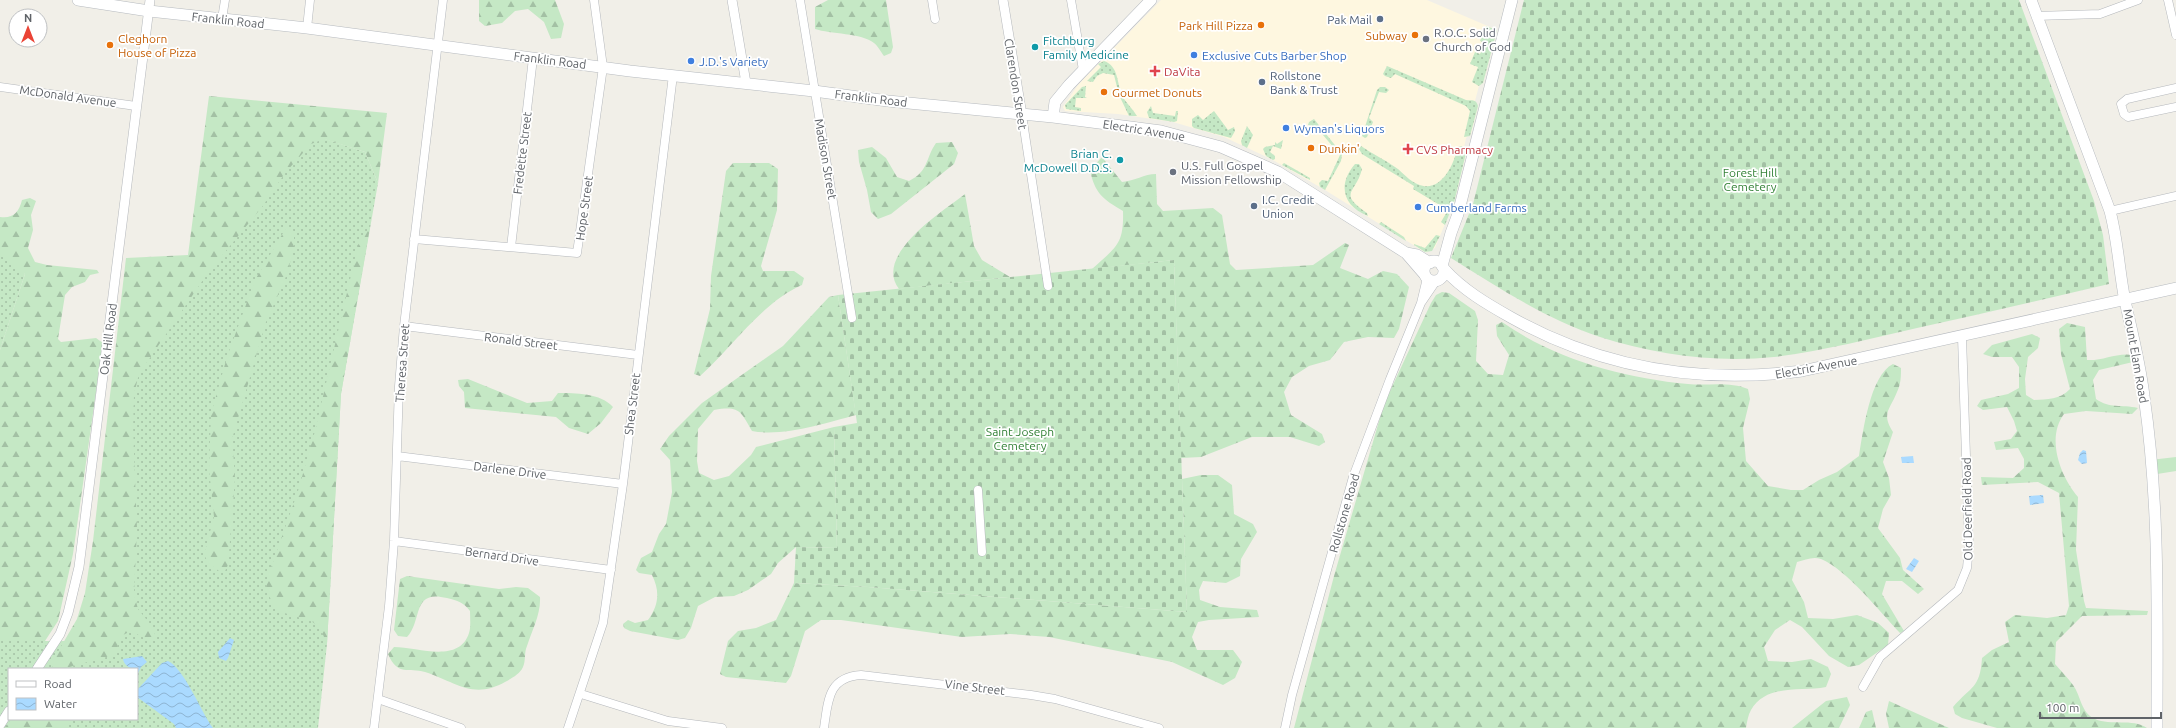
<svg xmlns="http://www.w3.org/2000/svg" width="2176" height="728" font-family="Ubuntu,sans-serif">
<defs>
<pattern id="grass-dots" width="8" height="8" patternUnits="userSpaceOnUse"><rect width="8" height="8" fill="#c5e8c5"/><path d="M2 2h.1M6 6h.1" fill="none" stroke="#a3c0a4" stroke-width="1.8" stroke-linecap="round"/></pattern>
<pattern id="forest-firs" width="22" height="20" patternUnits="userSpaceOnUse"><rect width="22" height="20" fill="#c5e8c5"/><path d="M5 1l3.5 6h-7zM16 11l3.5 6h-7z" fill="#a3c0a4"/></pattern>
<pattern id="cemetery-stones" width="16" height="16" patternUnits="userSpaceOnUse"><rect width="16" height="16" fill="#c5e8c5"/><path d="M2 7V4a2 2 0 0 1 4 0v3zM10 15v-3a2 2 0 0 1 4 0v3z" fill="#a3c0a4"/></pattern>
<pattern id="water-waves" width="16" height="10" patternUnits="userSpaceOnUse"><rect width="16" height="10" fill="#aadaff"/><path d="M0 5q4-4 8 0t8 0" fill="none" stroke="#8eb4d2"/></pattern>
</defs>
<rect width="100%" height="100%" fill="#f1efe8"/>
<path fill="#fef7e0" d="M1161,0H1427L1497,30L1483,83L1479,86L1475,101L1478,106L1471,134L1466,138L1464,148L1466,153L1453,207H1452L1435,248L1427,252L1423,251L1325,190L1271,159L1224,137L1173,122L1118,114L1065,111L1063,107L1078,85Z"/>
<path fill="url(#grass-dots)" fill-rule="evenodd" d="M1486,26L1497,30L1483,83L1479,86L1472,82L1478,67L1470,64L1475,52L1480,54L1485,43L1480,41Z
M1104,61C1119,66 1117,84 1122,96C1126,103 1133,109 1137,116H1129L1119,95L1114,75L1103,73L1097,76L1093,82L1087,81L1101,67L1098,64Z
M1387,66L1466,100C1471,101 1476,98 1478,106L1470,136L1464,137L1470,111L1466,106L1395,74L1391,78L1385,76L1383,74Z
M1086,86L1085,97L1087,98H1076L1075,107L1081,108V111L1066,109L1065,105L1082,87Z
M1380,87H1385L1389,90L1386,93L1379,92L1369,118L1373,122L1367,137L1365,138L1362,136L1377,90Z
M1151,106L1153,113L1175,116L1176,111H1178L1177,121L1174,122L1149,118L1147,112Z
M1214,111L1228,130L1234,127L1235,131L1231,138L1194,128L1192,126V119L1198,115L1203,120Z
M1314,119L1342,154L1341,161L1325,190L1320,187L1319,183L1322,180L1328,181L1340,155L1317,128L1308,125L1309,122Z
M1247,126L1253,135L1247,148L1242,145L1241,141Z
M313,135L365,152L378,183L341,394L327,644L318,728H0V641H105L124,372ZM9,669H137V719H9Z
M1283,140L1281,149L1273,146L1270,152L1275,156V159L1273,160L1266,156L1263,149L1265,147L1275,145V142L1277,144Z
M1361,146C1372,154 1384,159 1395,167C1400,170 1404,175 1409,179C1436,200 1452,171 1458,147L1462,146L1466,153L1453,207H1452L1445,225L1441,222L1448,210L1413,189L1414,186L1362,154L1359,149Z
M1284,163L1310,178V180L1282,165Z
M1355,164H1359L1362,169C1356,194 1337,192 1367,213L1368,216C1343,206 1337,185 1355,164Z
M1381,222L1404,237L1406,241L1379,224Z
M1436,235L1440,236L1432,251L1425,252L1414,245V244L1425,248Z
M0,238L25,274L0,350Z"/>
<path fill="url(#forest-firs)" d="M479,0H555L564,24L561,38L551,39L544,22L528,9L515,11L502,23L485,26L479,21Z
M828,0H886L893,47L891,53L884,56C881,52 878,46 874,43C862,33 830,34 815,29V7Z
M209,96L387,113L378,183L365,152L324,139L311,144L285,173L262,207L207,274L139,374L134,394L133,427L137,529L134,594L138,609L154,629L155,635L150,641L131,631L121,636L115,653L110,656L62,669H52V662L77,619L85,593L93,541L126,258L188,255Z
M952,142L958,153L954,164L891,214L878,219L871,212L867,190L859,162L858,150L872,147L886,158L897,177L909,181C929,171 925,159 936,143Z
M1102,157L1122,182C1135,181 1144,174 1156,174L1157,204L1163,211L1213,208L1222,215L1230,264L1236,270L1313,265L1345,243L1349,245L1340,268L1368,279L1383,271L1397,274L1409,287L1399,329L1394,338L1368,337L1344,342L1330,360L1309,366L1292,377L1284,392L1291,415L1322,434L1325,442L1319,446L1290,437H1252L1201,457L1181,458L1174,260L1092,269C1116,247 1124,245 1123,211C1103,199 1095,194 1090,170Z
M733,163H769L778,169L777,210L761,266L763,271H794L804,278L802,285C761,303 733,347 700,376L694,374L710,309L711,276L726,171Z
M965,194L974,246L982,260L1010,277L899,289C873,255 942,212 965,194Z
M30,198L36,201L31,215L33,230L28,248L35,262L47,265L97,270L99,273L90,275L85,282L72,287L65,295L58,339L61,342L96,338L103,343L73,554L58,621L45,641H0V350L25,274L0,255V217C13,219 19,212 22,200Z
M292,227L294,233V250L285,279L266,322L232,439L235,478L228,565L225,571H219L208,563L204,554L214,517L209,469L211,414L227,357L255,280L286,228Z
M370,227L341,394L327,644C325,640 323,634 321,630C307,608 272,628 266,582L298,491L315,431L358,245Z
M1442,292L1449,293L1475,311L1478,320L1476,361L1488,374L1503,375L1509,355L1497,336L1496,325L1502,322C1556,360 1624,378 1688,384C1708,386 1729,381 1748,389L1750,399L1743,428L1746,461L1768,486L1791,490H1803L1819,480L1837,472L1859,456C1863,432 1870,375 1893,364L1901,368C1901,376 1901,384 1897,392C1890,410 1881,413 1893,432L1883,462L1889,478L1891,495L1883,509L1878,528L1900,558L1903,570L1924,589L1918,594L1902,581H1886L1882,594L1904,631L1900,633C1881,613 1846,569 1821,559C1813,556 1805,560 1797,562L1792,580L1804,602L1808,618L1833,619L1857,615L1878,623L1889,633L1888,645L1859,665L1848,667L1829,656L1802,627L1790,620L1775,630L1764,647L1768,661L1792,662L1811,659L1828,667L1831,674L1826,687C1801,692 1767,683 1751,710C1748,715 1747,722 1746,728H1294L1334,576L1384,404L1431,303L1436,295Z
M838,295L856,415C826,423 783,437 752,431C740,410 739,406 714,410L698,429L697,461L699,473L714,480L729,476L751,455L756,447L834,427L837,548L796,547L778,563L771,574L748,590L734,596L715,597L698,606L691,628L685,638L678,640L630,631L624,628L623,624L628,620L635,623L648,620C659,605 660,591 652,575L639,573L636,570L641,558L652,552L659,534L666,524L672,492L670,460L660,449L669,436L702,403L783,346L829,297Z
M2067,323L2085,327L2087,360C2103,361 2117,352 2133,355V362L2099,370L2093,380L2096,399C2110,409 2121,404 2138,408L2132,414L2086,411L2064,414C2046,438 2060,476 2078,497L2076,550L2084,601L2086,608L2148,611L2147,615L2082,616L2056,642L2055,664C2061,671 2068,678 2073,685C2081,696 2081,713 2095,719C2111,726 2132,718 2147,728H1997L1962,718L1955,714L1953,707C1971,686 1980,689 1982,658L1992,650L2009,642L2005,622L2015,615L2047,618L2066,615L2069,606L2059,493L2038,482L1982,485L1981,477L2013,478L2024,468V459L2018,448L1996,450L1994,442L2011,439L2017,431L2014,421L2007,407L1983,410L1977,406L1981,400L2008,394L2019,388V367L2012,357H1992L1983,354L1992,345L2032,334L2040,338L2038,348L2028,357L2025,379L2026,395L2034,400C2047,399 2060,400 2070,389L2061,354L2059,329Z
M468,379L527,403L552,401L558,393C575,393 601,393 613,407L601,423L588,434L569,428L556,417L465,408L464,392L459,386L458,380Z
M1201,475H1218L1232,485L1234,514L1253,524L1257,532L1241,559L1240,576L1226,583L1203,581L1199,590L1200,600L1220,607L1257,610L1259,617L1209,620L1198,622L1192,637L1197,650H1233L1242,662L1235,678L1223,685L1172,662L1049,637L1010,634L962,637L841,620H821L805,631L791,676L786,683L726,677L720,674L728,641L738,631L756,628L776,620L794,583L868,587L1187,612L1182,479Z
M407,576L499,589L516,587L528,588L540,597C541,614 532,630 527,646C524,652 526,661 523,667C520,674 512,678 505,682C473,700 456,682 425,672C408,667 398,677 388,654L394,647C418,647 459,664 469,633C471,627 470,618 470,611C463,602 458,601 447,598C411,589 423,620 407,637L398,636L394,630L400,579Z
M1847,697L1850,705L1839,728H1792L1826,701Z
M1889,701L1949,728H1889L1886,714Z
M1872,710L1876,728H1859L1866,712Z
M11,719H71L66,728H5Z"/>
<path fill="url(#cemetery-stones)" d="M1524,0H2019L2094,201L2103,235L2109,284C2045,299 1981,314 1917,328C1870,339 1822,351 1774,357C1717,363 1656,355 1600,337C1546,319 1499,288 1451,258L1473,204Z
M1174,260L1187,612L868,587L794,583L796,547L837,548L834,427L857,423L838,295Z"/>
<path fill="#c5e8c5" d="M2176,457V471L2151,475L2150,460Z"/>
<path fill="url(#water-waves)" d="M2083,450L2086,451L2087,463L2082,464L2078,460L2080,453Z
M1913,456L1914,463H1902L1901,457Z
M2043,495L2044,503L2030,505L2029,496Z
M1914,558L1919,561L1912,572L1906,569Z
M230,638L234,640L228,658L226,661L219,658L218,652Z
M142,656L147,662L141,667L137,675V669C131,669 124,666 123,659Z
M168,661C184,668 201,712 213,728H176L174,724L137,697V690L162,663Z"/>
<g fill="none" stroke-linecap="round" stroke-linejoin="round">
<defs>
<path id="minor" d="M800,0L852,318
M932,0L935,19
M1071,0L1083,70
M2168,0L2176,35
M2036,16L2100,14L2138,0
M222,19L225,0
M307,28L310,0
M0,87L136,106
M2176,88L2127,99L2121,104L2124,114L2128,117L2176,107
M1022,115L1048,286
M2110,211L2176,196
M414,239L577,253L603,67L594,0
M511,247L533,58
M1421,303L1436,281
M404,326L638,355
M397,456L623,484
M978,490L982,552
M394,541L611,570
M1863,687L1880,657L1958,590L1967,568L1969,546L1962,337
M581,694L668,721L722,728
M378,699L461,728
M374,728L389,606L394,541L399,386L404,326L443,0
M568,728L603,623L623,484L673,75
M824,728C828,701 828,677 861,675L1031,695L1055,699L1159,728
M1285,728L1292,695L1353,477L1390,379L1421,303L1427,278"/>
<path id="tertiary" d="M732,0L746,83
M1003,0L1022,115
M37,669L60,634L68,613L79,567L150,0
M0,725L9,711"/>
<path id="secondary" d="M78,0L149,11L307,28L630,71L814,91L888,101L1053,117L1161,131L1221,147L1278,172L1406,253L1425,275
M2031,0L2110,211C2118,241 2119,271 2125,301C2132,332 2140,363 2144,396C2160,505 2157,618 2157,728
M1053,117L1055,102L1069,85L1151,0
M1406,253L1417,255L1430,263
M1424 271a10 10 0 1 1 20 0a10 10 0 1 1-20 0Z
M1442,266L1451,233L1458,214L1512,0
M1444,269C1463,290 1487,304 1512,318C1602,368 1700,384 1802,371L2176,288"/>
</defs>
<use href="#minor" stroke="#b5b8bc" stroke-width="9"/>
<use href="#tertiary" stroke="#b5b8bc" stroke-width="10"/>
<use href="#secondary" stroke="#b6babf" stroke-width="12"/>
<use href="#minor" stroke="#fff" stroke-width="8"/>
<use href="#tertiary" stroke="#fff" stroke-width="9"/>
<use href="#secondary" stroke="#fff" stroke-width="11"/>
</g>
<g fill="#5c6f8a" stroke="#fff" stroke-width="1.5">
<circle cx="1380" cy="19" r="4"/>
<circle cx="1262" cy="82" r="4"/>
<circle cx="1254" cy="206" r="4"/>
</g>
<g fill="#e8710a" stroke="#fff" stroke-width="1.5">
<circle cx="1261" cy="25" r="4"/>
<circle cx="1415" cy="35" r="4"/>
<circle cx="110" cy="45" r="4"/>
<circle cx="1104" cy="92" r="4"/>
<circle cx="1311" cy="148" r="4"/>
</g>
<g fill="#6b7280" stroke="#fff" stroke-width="1.5">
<circle cx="1426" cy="39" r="4"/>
<circle cx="1173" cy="172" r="4"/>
</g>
<g fill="#0f9aa8" stroke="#fff" stroke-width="1.5">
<circle cx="1035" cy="47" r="4"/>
<circle cx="1120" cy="160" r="4"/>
</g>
<g fill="#3f7fe0" stroke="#fff" stroke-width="1.5">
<circle cx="1194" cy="55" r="4"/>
<circle cx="691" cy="61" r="4"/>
<circle cx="1286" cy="128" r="4"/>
<circle cx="1418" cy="207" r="4"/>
</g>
<g fill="#e0444e" stroke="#fff" stroke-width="1.5">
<path d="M1153 65h4v4h4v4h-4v4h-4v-4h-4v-4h4z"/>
<path d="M1406 143h4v4h4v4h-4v4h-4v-4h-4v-4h4z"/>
</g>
<g text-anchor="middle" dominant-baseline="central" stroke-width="3.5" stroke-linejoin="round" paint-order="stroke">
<g font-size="12" fill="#4e5e75" stroke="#fff" text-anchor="start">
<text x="1372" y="19" text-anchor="end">Pak Mail</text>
<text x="1270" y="75">Rollstone<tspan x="1270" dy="14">Bank &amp; Trust</tspan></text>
<text x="1262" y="199">I.C. Credit<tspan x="1262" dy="14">Union</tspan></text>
</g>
<g font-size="12" fill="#5f6368" stroke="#fff">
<text transform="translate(228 20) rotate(6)">Franklin Road</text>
<text transform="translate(550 60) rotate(7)">Franklin Road</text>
<text transform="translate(1016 84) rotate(81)">Clarendon Street</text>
<text transform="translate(68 96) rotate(8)">McDonald Avenue</text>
<text transform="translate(871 98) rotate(7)">Franklin Road</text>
<text transform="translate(1144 130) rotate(9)">Electric Avenue</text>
<text transform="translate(522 153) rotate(-83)">Fredette Street</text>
<text transform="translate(826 159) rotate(80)">Madison Street</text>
<text transform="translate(584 208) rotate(-82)">Hope Street</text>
<text transform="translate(108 339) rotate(-83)">Oak Hill Road</text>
<text transform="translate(521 341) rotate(7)">Ronald Street</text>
<text transform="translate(2136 356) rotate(80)">Mount Elam Road</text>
<text transform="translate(402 363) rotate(-86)">Theresa Street</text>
<text transform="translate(1816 367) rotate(-10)">Electric Avenue</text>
<text transform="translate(632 404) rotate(-83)">Shea Street</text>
<text transform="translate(510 470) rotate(7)">Darlene Drive</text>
<text transform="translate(1967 509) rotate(-91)">Old Deerfield Road</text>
<text transform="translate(1344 513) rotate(-74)">Rollstone Road</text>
<text transform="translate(502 556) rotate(8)">Bernard Drive</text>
<text transform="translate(975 687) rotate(7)">Vine Street</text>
</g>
<g font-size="12" fill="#c56008" stroke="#fff" text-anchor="start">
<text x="1253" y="25" text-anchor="end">Park Hill Pizza</text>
<text x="1407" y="35" text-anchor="end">Subway</text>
<text x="118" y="38">Cleghorn<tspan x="118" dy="14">House of Pizza</tspan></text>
<text x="1112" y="92">Gourmet Donuts</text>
<text x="1319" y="148">Dunkin'</text>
</g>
<g font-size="12" fill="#5b616d" stroke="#fff" text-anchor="start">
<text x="1434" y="32">R.O.C. Solid<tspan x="1434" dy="14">Church of God</tspan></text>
<text x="1181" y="165">U.S. Full Gospel<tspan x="1181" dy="14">Mission Fellowship</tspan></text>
</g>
<g font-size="12" fill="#0d838f" stroke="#fff" text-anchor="start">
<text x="1043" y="40">Fitchburg<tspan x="1043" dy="14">Family Medicine</tspan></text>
<text x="1112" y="153" text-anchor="end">Brian C.<tspan x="1112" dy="14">McDowell D.D.S.</tspan></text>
</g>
<g font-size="12" fill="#366cbe" stroke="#fff" text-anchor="start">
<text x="1202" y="55">Exclusive Cuts Barber Shop</text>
<text x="699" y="61">J.D.'s Variety</text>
<text x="1294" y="128">Wyman's Liquors</text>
<text x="1426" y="207">Cumberland Farms</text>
</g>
<g font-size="12" fill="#be3a42" stroke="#fff" text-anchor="start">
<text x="1164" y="71">DaVita</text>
<text x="1416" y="149">CVS Pharmacy</text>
</g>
<g font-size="12" fill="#348238" stroke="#fff">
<text x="1750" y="172">Forest Hill<tspan x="1750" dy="14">Cemetery</tspan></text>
<text x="1020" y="431">Saint Joseph<tspan x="1020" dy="14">Cemetery</tspan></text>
</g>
</g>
<rect x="8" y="668" width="130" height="52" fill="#ffffff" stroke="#bfc1c3"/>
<rect x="16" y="681" width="20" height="6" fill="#ffffff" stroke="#bfc1c3"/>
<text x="44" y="688" font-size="12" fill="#5f6368">Road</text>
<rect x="16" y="698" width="20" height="12" fill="url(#water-waves)" stroke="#bfc1c3"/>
<text x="44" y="708" font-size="12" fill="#5f6368">Water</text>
<g transform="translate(28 28)"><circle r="19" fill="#ffffff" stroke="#bfc1c3"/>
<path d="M0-3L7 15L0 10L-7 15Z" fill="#ea4335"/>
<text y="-6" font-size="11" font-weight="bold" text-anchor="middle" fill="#5f6368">N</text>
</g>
<path d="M2040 712v6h121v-6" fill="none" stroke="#5f6368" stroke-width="2"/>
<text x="2046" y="712" font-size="12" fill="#5f6368" stroke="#ffffff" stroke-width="3" paint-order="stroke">100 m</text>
</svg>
